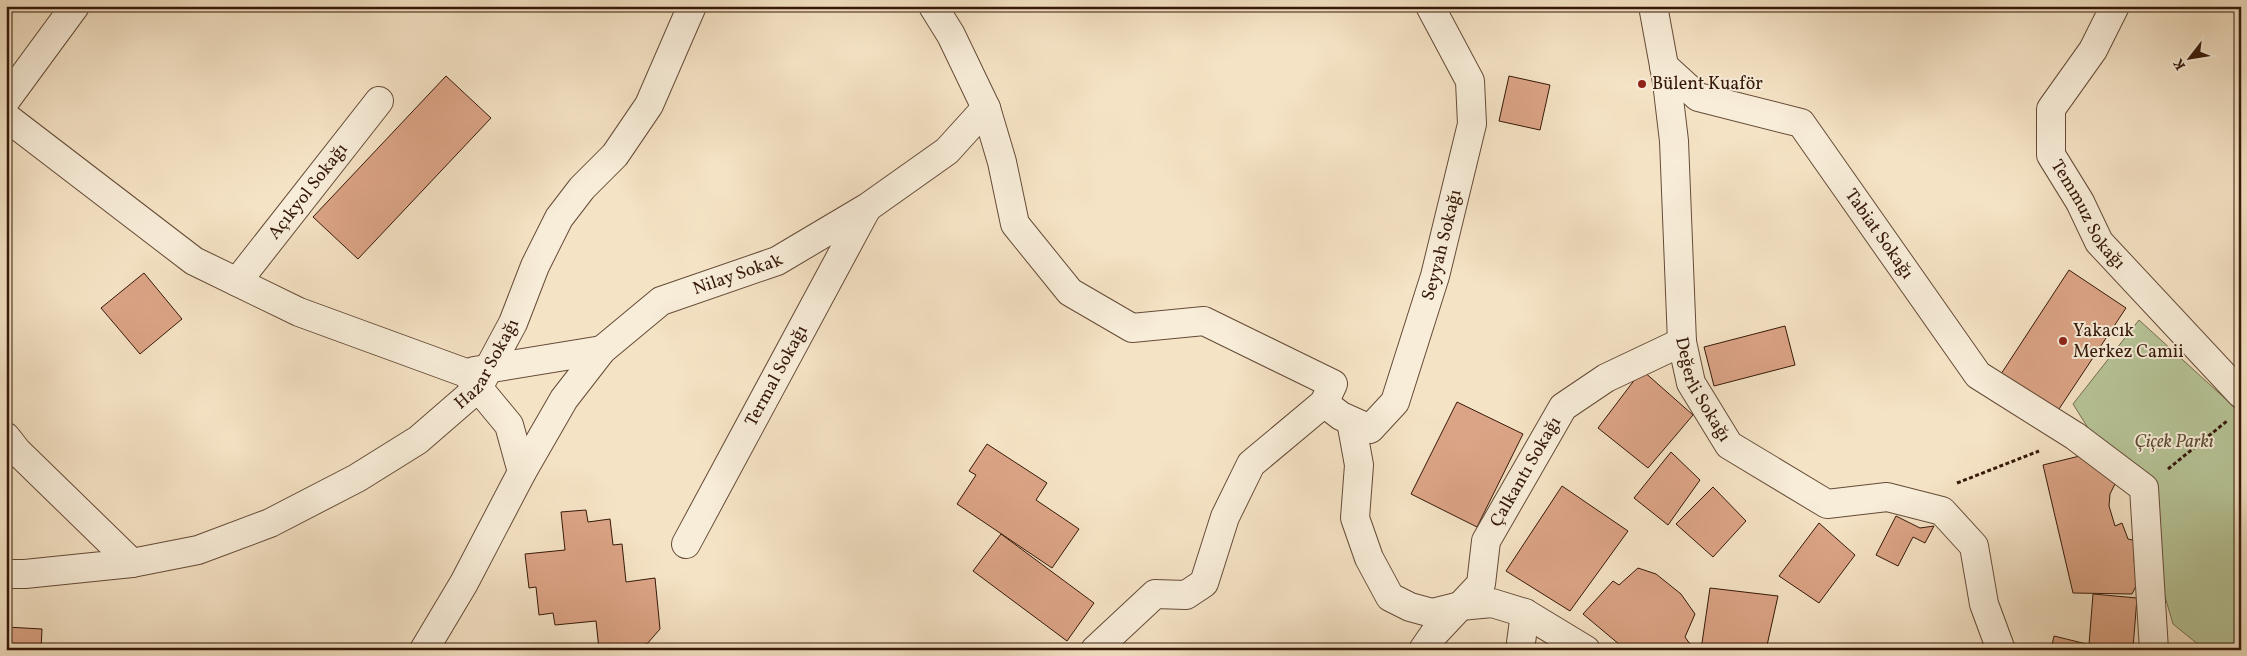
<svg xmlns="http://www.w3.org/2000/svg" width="2247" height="656" font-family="Vollkorn,serif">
<rect width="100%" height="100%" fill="#f5e3c5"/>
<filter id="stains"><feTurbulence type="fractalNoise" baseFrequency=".004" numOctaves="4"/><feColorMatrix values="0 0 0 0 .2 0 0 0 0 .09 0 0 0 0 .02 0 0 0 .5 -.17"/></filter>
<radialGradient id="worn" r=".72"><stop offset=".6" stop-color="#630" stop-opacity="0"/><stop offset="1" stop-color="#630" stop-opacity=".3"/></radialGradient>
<path fill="#b7c598" stroke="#766e50" d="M2139,320L2241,413V650H2205L2173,624L2140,511L2073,404Z"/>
<path fill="#dca486" stroke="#351808" d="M446,76L491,118L358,259L313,217Z
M1509,76L1550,85L1540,130L1499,121Z
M2069,270L2126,308L2057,412L2001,374Z
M144,273L182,319L140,354L101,308Z
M1785,326L1795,365L1714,386L1704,347Z
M1642,370L1693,415L1648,468L1598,428Z
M1457,402L1523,434L1477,527L1411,494Z
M987,444L1047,483L1036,500L1079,529L1052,568L957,504L976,475L969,471Z
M1671,452L1700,480L1668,525L1634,498Z
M2096,452L2115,484L2110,494L2109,506L2115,526L2122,523L2128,539L2137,541L2134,560L2138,582L2132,594L2073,593L2043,465Z
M1562,486L1628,531L1570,611L1506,571Z
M1713,487L1746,521L1713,557L1676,524Z
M586,510L588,522L610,519L613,545L622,544L626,582L655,578L660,629L647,644L599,649L596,621L555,625L553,613L539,615L536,587L529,588L525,554L565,550L561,512Z
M1896,516L1920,528L1934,526L1925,543L1913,537L1898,566L1876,555Z
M1819,523L1855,555L1819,603L1779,576Z
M1001,534L1094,603L1067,641L973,571Z
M1638,568L1656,574L1681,594L1695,614L1685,637L1690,644L1686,650H1626L1583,614L1613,581L1619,585Z
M1710,588L1778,596L1766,650H1701Z
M2093,594L2137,598L2133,648L2089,644Z
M6,627L42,629L41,650H6Z
M2054,636L2111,650H2051Z"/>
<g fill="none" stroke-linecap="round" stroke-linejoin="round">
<defs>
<g id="minor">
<path d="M933,6L951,35L986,108L1002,162L1015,224L1070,292L1132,328L1204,321L1333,384L1324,403L1251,464L1225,517L1204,583L1186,595L1155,594L1095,650"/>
<path id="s1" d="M1653,6L1667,82L1674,141L1682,342L1691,383L1729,445L1827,504L1887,497L1942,511L1974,546L1984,604L2001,650"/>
<path id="s2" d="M2115,6L2093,50L2051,109V155L2080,202L2099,242L2241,394"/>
<path id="s3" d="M1664,66L1698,97L1801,123L1978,375L2075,436L2144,488L2154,650"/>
<path d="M6,100L75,6"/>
<path d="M6,117L194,261L299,312L466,373L509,425L522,472L464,583L424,650"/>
<path id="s4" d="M237,282L379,101"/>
<path d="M474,371L602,350"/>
<path id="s5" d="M1324,403L1341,416L1370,429L1395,402L1435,276L1472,124L1470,81L1430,6"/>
<path d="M1351,421L1359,465L1355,518L1369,558L1390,597L1410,607L1432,613L1460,606L1492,603L1525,613L1586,650"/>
<path d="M6,437L17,451L132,563L25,574H6"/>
<path id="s6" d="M522,472L564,399L602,350L661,301L777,261L868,207L947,151L986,108"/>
<path id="s7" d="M686,544L867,208"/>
<path id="s8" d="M132,563L198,550L270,523L357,478L418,440L478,388L513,323L535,266L559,218L582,188L615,155L649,105L692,6"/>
<path id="s9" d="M1423,650L1434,634L1481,584L1486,541L1563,407L1606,378L1682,342"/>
<path d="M1520,650L1525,613"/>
</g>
</defs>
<use href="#minor" stroke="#654b37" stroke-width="30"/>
<path stroke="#351808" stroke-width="3" stroke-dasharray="4 2.5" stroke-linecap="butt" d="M2168,469L2227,421
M1957,483L2039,451"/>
<use href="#minor" stroke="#f8edd9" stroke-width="28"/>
</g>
<g fill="#8f2418" stroke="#f8edd9" stroke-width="2">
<circle cx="1642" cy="84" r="5"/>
<circle cx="2063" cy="341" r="5"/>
</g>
<g text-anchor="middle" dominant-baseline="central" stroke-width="4" stroke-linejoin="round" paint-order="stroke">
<g font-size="18" fill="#351808" stroke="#f8edd9" text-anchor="start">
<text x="1652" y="84">Bülent Kuaför</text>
<text x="2073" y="331">Yakacık<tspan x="2073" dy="21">Merkez Camii</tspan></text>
</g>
<g font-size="18" fill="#351808" stroke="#f8edd9">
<text stroke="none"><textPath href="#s4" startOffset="115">Açıkyol Sokağı</textPath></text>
<text stroke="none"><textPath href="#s2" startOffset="238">Temmuz Sokağı</textPath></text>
<text stroke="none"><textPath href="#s3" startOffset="288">Tabiat Sokağı</textPath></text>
<text stroke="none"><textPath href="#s5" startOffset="254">Seyyah Sokağı</textPath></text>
<text stroke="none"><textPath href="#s6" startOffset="304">Nilay Sokak</textPath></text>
<text stroke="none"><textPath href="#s8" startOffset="418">Hazar Sokağı</textPath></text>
<text stroke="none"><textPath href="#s7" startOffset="191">Termal Sokağı</textPath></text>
<text stroke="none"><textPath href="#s1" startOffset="390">Değerli Sokağı</textPath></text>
<text stroke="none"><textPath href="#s9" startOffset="211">Çalkantı Sokağı</textPath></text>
</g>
<g font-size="18" font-style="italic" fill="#5c4c33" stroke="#f8edd9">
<text x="2174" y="442">Çiçek Parkı</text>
</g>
</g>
<rect width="2247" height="656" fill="none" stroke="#f5e3c5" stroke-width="25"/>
<rect x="8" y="8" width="2232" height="641" fill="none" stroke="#351808" stroke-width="2.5"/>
<rect x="12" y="12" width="2222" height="631" fill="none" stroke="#351808"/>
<g transform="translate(2190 58) rotate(239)" stroke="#f8edd9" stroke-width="4" paint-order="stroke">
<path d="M0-4L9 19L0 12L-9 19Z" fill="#351808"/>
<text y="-8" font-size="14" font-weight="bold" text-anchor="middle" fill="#351808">K</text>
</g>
<rect width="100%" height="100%" filter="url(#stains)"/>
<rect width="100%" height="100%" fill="url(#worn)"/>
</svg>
